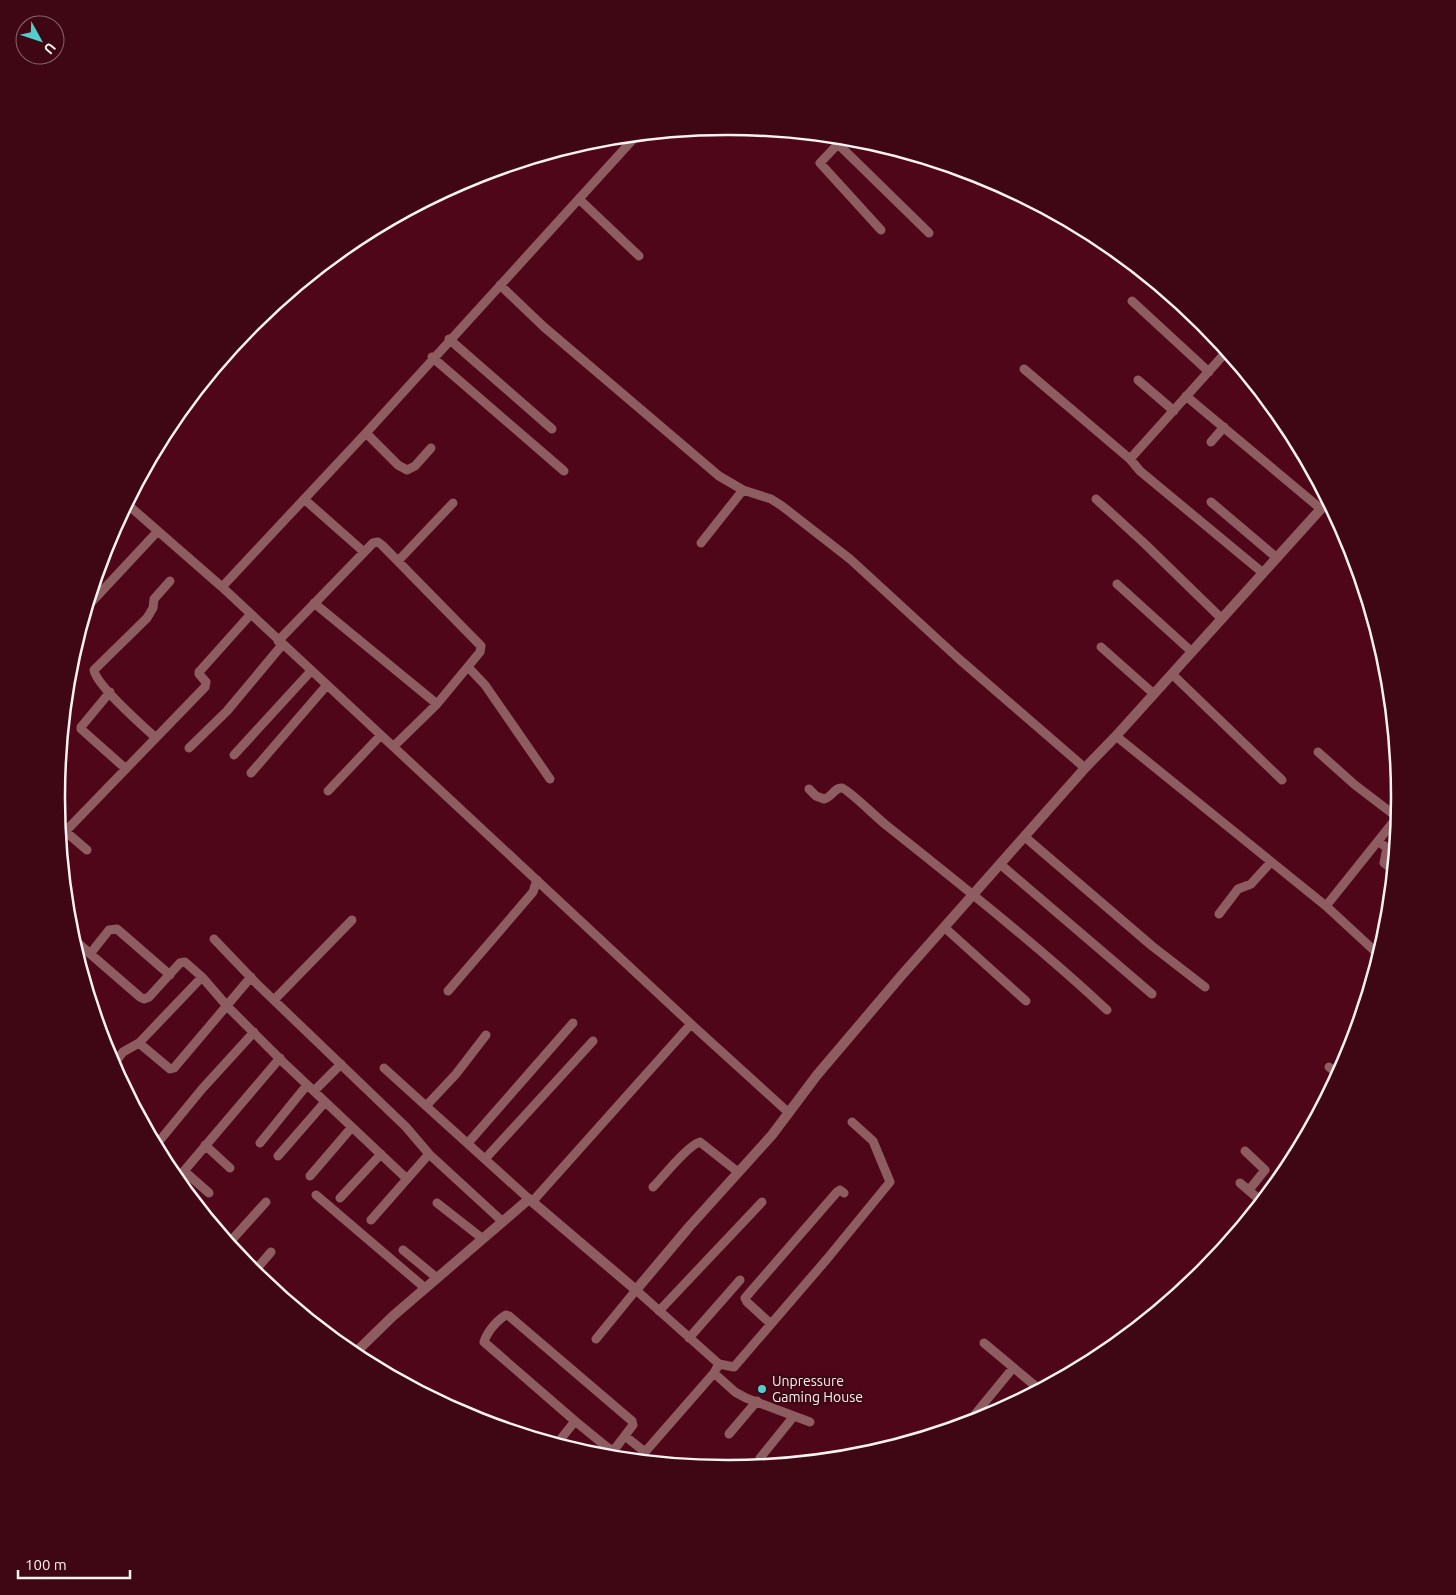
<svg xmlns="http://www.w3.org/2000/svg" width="1456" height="1595" font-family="Ubuntu,sans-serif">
<rect width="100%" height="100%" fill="#500619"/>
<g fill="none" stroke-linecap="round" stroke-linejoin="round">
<path stroke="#8d5d61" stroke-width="9" d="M637,135L366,433L222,587L691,1024L789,1113
M846,137L838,144L929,233
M838,144L820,163L881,230
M579,199L639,256
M500,285L544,327L719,476L743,490L771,499L782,506L850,559L959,659L1085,768
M1132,301L1209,372
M449,339L552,429
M1227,351L1130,459L1140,471L1263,573
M432,357L564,471
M1024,369L1130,459
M1138,380L1174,411
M1186,396L1321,509
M366,433L398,465L407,470L415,466L431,448
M1211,442L1224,427
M304,499L364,552
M1096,499L1145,544L1222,619
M1211,502L1277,558
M127,504L222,587
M701,543L743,490
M398,561L453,503
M1117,584L1192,652
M314,603L437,704
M87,607L157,532
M278,641L373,543L378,542L382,545L481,646L480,652L437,704L394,746
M1101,647L1154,694
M468,667L485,685L550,779
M1172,674L1282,780
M110,692L81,727V729L126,769
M1116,736L1326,906L1379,955
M156,738C143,726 96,685 94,670L147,618L153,608L154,599L170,581
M189,748L227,711L282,645
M1318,752L1355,785L1397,817
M234,755L311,671
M251,773L327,685
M809,789L816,796L824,799C831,798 835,787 842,788C849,790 877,818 886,825C961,885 1036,944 1107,1010
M328,791L381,735
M59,826L87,850
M60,837L205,687L206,682L199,674V672L250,615
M1025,837L1152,946L1205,987
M1378,841L1387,848L1384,863L1393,870
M1000,864L1152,994
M1326,906L1398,816
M1219,914L1238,889L1251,884L1271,862
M944,927L1026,1001
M72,938L140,997L144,999L149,997L180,963L185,962L202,977L227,1006L283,1062L407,1179
M214,939L257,984L406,1127L429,1154L503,1222
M90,954L109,930L117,929L170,975
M448,991L533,892L537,880
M274,1000L352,920
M486,1035L456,1074L426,1106L529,1199
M139,1043L170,1069L174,1068L251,977
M113,1065L123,1052L139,1043L202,977
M1329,1067L1338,1074
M384,1068L426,1106
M314,1091L341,1064
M260,1143L307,1085
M468,1143L573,1023
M156,1145L202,1089L254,1032
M205,1145L230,1168
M1245,1151L1265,1170L1249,1190
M278,1156L325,1102
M485,1159L593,1041
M310,1176L352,1127
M1240,1183L1261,1201
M653,1187C663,1177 688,1145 700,1142L738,1172
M209,1193L184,1171L280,1058
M316,1195L425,1288
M340,1198L381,1154
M532,1202L691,1024
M437,1203L483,1239
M371,1220L429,1154
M229,1243L266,1202
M403,1250L437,1278
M253,1273L271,1252
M659,1311L762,1202
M506,1315L509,1316L632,1421L633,1425L614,1450L608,1448L575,1421L484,1342C487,1332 497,1320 506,1315Z
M771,1324L747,1302L745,1298L837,1192L840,1190L844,1193
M689,1338L740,1280
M596,1339L636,1290L719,1364L714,1373L638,1460
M984,1343L1039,1389
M719,1364L734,1367L827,1259L890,1182L873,1141L852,1122
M714,1373L735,1392L746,1398L810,1422
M967,1424L1013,1368
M729,1434L757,1401
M625,1436L645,1452
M560,1440L575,1421
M760,1458L794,1416"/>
<path stroke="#8d5d61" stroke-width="10" d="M353,1355L393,1316L529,1199L636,1290L689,1227L772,1135L817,1075L901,976L1085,768L1116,736L1328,501"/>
</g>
<circle fill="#53cdcb" stroke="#3e0713" stroke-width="2" cx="762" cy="1389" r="5"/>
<g text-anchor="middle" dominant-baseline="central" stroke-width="5" stroke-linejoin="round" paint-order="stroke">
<g font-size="14" fill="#fbf2f2" stroke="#3e0713" text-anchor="start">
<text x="772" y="1381">Unpressure<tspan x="772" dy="16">Gaming House</tspan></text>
</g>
</g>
<path d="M0 0H1456V1595H0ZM727 135H729A662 662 0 0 1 1391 797V798A662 662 0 0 1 729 1460H727A662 662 0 0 1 65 798V797A662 662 0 0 1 727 135Z" fill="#3e0713" fill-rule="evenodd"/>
<path fill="none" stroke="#fbf2f2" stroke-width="2.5" d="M727 135H729A662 662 0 0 1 1391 797V798A662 662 0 0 1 729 1460H727A662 662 0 0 1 65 798V797A662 662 0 0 1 727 135Z"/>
<g transform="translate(40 40) rotate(130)"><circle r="24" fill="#3e0713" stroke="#8a656c"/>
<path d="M0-4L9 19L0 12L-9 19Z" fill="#53cdcb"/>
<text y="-8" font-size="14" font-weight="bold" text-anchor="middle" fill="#fbf2f2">U</text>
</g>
<path d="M18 1570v8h112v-8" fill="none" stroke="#fbf2f2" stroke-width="2.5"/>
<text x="25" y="1570" font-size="15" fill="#fbf2f2" stroke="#3e0713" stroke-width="4" paint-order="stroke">100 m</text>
</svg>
